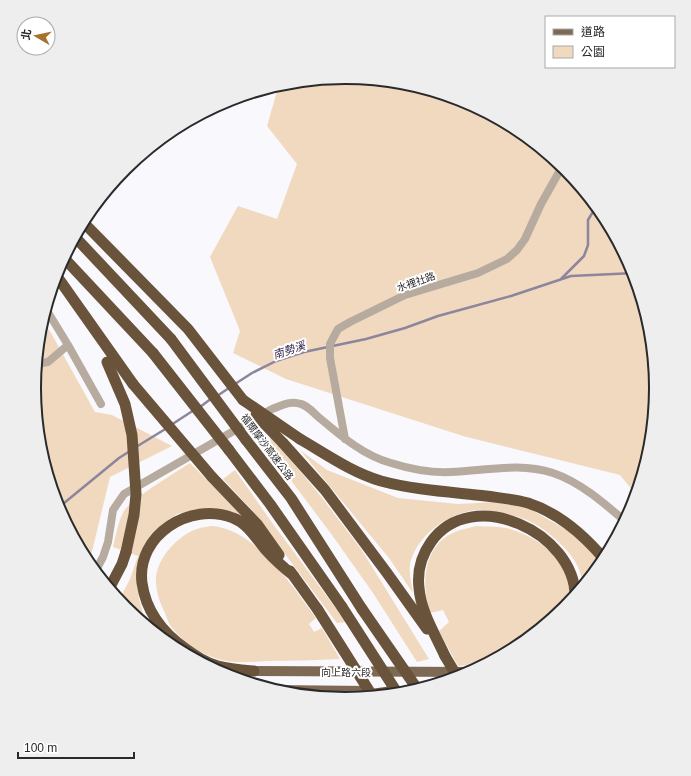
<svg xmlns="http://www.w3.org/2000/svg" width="691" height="776" font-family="Arial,'Noto Sans TC',sans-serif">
<rect width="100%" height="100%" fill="#f9f8fc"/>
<path fill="#f1d9bf" d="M346,77L406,83L465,100L519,129L566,168L605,215L633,269L651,327L657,388L651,449L637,496L620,475L463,436L286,379L233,353L240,331L210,257L238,206L277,219L297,164L267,126L279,84L285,82Z
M42,320L51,333L95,412L112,415L172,446L110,477L89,564L58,507L40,449L34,388L40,327Z
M272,437L323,499L361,549L429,659L417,662L373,593L332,535L263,443Z
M300,450L327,470L398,498L458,504L495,502L528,508L565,529L581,542L603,563L583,587C582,580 581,573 578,567C569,548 545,528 527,520C520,517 513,516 506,514C496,512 486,509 476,510C449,513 420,533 411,560C408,570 411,583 413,593L389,558Z
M190,463L250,523L207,509H197L177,514L164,523L137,573V586L139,599L144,617L157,634L125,608L119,600L130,579L138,556L113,547C116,535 118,522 124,511C132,498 175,473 190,463Z
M235,470L273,524L346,622L337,623L251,509L223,479Z
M212,526C257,530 291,585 316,618L309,624L314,632L322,628L340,659C315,660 291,661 267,661C251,662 233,664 218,659C201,654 184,643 173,629C169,625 167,618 165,613C160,603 156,592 156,581C155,560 178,535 197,529C202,527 207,527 212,526Z
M476,526C488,527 500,526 510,529C531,535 557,551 565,572C568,581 569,590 571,599V602L566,608L518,647L486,664L458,666L439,631L449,622L443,610L430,613C421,584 423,545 455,532C462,529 470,528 476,526Z"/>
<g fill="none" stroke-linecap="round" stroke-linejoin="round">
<path stroke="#8d859c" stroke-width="2.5" d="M561,279L584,256L588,245V220L597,205
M235,384L252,373L276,361L304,352L366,339L405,328L438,316L511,296L571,276L635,273
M217,396L229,388
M200,407L212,398
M171,425L194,410
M136,447L167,428
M58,508L119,458L130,451"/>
<path stroke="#b6ab9e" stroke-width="8" d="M46,309L68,345L101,404
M36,364L48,362L68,345
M345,439L330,358V344L338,329L350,322L405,295L478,273L507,259L517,250L525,239L541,204L563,165
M95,572L103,557L108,542L113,510L124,494L272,409C281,406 290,400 301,404C309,406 315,415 322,420C342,437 365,456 391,463C410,469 430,473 451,472C485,471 519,462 553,473C580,482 604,503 626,522"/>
<path stroke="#7e6a54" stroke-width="10" d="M221,673L254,671L471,672
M273,690L367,691
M389,691H415"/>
<path stroke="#69533a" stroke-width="11" d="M83,222L188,329L243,400
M75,237L171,339
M64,258L153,353
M56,275L133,384
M300,439C326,454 351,472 381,481C414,490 451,492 486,496C500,498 514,499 528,503C559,513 584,535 605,560
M246,440L291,498L362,609
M283,443L325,490L387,573L427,629
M229,450L270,504L342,607
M212,477L257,524L279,555
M290,571L318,610
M109,589L122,564L126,552
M445,656C435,634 421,612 419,588C417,571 421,556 431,542C472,484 576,533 575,597
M254,671C242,670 229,669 218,666C206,663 196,656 186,649C163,633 146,612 142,583C136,535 190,501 233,518C247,523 256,538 265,549C274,559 284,568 294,576
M338,699L397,691"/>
<path stroke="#69533a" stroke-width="11" d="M171,339L246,440
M153,353L229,450
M107,362L125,404L132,435L136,494L134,515L126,552
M133,384L212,477
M243,400L300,439
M256,415L283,443
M342,607L398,694
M362,609L418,690
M318,610L373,697
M445,656L458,678"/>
</g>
<g text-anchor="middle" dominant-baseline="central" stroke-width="4" stroke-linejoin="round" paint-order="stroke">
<g font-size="10" fill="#2a292b" stroke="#fff">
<text transform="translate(416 282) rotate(-19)">水裡社路</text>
<text transform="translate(267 447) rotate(53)">福爾摩沙高速公路</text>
<text x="346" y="672">向上路六段</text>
</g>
<g font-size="11" font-style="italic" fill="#32204b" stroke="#fff">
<text transform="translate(289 350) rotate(-18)">南勢溪</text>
</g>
</g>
<path d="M0 0H691V776H0ZM41 388a304 304 0 1 1 608 0a304 304 0 1 1-608 0Z" fill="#eee" fill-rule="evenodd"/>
<path fill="none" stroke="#2a292b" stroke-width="2" d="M41 388a304 304 0 1 1 608 0a304 304 0 1 1-608 0Z"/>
<rect x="545" y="16" width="130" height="52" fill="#ffffff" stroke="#aaa9aa"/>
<rect x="553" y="29" width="20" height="6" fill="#7e6a54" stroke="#aaa9aa"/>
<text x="581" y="36" font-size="12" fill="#2a292b">道路</text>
<rect x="553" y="46" width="20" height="12" fill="#f1d9bf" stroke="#aaa9aa"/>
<text x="581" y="56" font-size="12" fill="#2a292b">公園</text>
<g transform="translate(36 36) rotate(279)"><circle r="19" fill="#ffffff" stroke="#aaa9aa"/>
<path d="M0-3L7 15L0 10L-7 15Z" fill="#a7722c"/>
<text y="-6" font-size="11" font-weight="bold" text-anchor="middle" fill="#2a292b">北</text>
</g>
<path d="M18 752v6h116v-6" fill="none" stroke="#2a292b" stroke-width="2"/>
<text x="24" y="752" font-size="12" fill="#2a292b" stroke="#ffffff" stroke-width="3" paint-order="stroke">100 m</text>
</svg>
